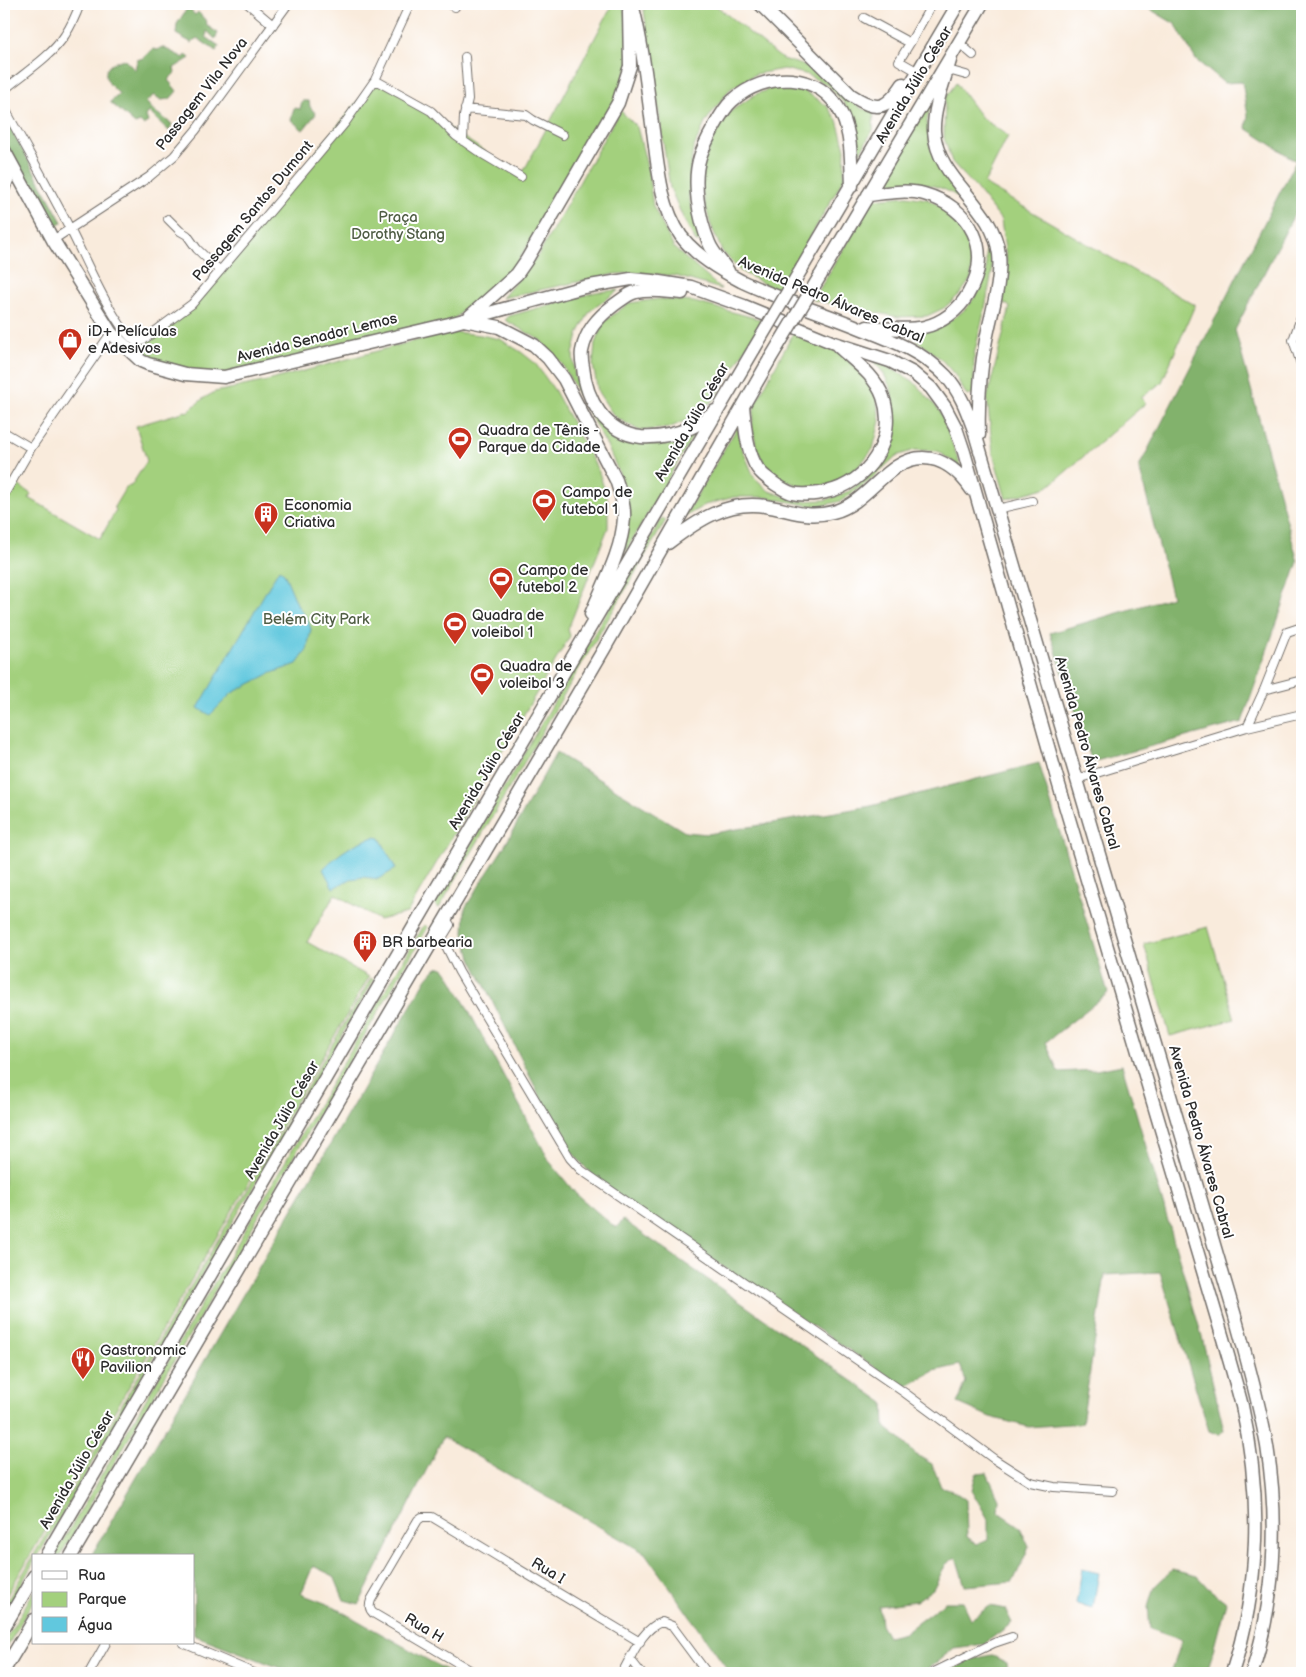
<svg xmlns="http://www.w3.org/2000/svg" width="1306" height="1677" font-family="'Balsamiq Sans',sans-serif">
<rect width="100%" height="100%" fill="#fff"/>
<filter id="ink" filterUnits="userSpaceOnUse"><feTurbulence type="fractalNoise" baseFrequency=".02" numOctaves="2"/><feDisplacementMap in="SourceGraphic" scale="10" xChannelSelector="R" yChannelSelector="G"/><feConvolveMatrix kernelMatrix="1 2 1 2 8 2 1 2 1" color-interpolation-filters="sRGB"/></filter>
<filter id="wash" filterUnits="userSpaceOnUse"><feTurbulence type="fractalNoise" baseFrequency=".0096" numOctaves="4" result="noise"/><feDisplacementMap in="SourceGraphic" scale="20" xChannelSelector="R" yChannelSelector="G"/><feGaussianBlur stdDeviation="1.12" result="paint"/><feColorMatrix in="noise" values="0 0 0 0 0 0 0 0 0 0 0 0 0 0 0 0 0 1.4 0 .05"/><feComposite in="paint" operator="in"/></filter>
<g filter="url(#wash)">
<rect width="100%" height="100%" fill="#f9ebdc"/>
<path fill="#a3d07d" stroke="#677e54" d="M613,4H623L629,35V65L614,103L505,283L468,306L451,322L240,374H185L128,349L136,342L192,304L375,80L431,111L445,125L521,176Z
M643,4H714L782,59L816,69L862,109L874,111L873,130L860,153L854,126L845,104L828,85L805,74L784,69L756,74L730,89L706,121L693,149L690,170L689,197L696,225L703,241L696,242L684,220L670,188Z
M956,83L982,118L1008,136L984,184C1054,224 1123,266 1195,305L1162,382L1141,398L1146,403L1048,487L1006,499L993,453L987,398L1010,307L999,299L1007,265L1001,220L976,188L952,162L944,138L945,98Z
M776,87L803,90L827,106L837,120L845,149L844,178L779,292L740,271L722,251L710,223L702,191L703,165L715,134L731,111L756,94Z
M932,96L927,122L930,146L947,177L968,200L990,239L992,272L985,308L974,355V394L967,396L955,375L941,359L907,333C925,330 949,324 963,311C973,302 981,288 986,276C987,271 986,265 986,260C987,236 978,211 958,197C936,182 909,181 884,183Z
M620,110L637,127L648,170L653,206L674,248L721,289L676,276L642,273L615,274L502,298L539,254Z
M907,196L927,199L952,212L969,234L972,255L971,279L960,294L944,308L927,316L898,317L813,300L873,199Z
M619,290L590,311L579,332L573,354L575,377L586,400L608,432L626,442L657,443L694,434L625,553L627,507L619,473L608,448L562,364L540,340L505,320L509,316L596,292Z
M659,299L694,302L763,320L715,399L691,418L669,428L640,431L614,416L598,392L593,365L595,343L605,321L629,303Z
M454,332L481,335L500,339L521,352L535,363L555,391L599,472L608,501V528L568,629L570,636L407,913L379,920L335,894L307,942L369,977L4,1600V503L15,483L31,494L29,498L100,539L116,510L114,507L126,487L131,486L147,461L136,426L186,411L187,412L204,398L215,392L267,381L410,342Z
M794,332L838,352L865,375L876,396L880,421L873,449L858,467L837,484L805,487L785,481L767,468L757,450L752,426L755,404Z
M871,357L913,381L940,411L961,467L937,451L915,450L896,456L868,482L841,501L817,507L764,497H734L705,505L684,517L738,426L742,448L754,477L769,491L798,501L826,500L849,491L874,472L889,445L895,424L891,389L884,374Z
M662,518L666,520L439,908L435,905Z
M424,925L428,927L60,1556H54Z
M1208,927L1235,1019L1170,1036L1144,944Z
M371,978L374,980L38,1556H34V1562L4,1614V1606Z
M34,1591V1600L4,1652V1642Z"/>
<path fill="#82b26c" stroke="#566e4c" d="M1141,4H1302V199L1235,330L1298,562L1242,722L1092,762L1050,633L1172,597L1139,467L1296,161L1246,128L1248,115L1242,82L1224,83L1196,60L1175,24Z
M188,7L195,15L198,12L207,22L206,25L218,33L215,39L207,31L206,37L219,46L216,51L197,38L192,43L176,34L177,24Z
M162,47L184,58L186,55L190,58L174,68L175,73L168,80L177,91L170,99L161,100L154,95L146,102L154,111L172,124L169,131L149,112L146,116L148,122L143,125L140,122L135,124L110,102L120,94C111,88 98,73 112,64C115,62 120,60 124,59L135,70L137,60L143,58L153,49L157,50Z
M302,101H309L310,107L316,114L303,130L291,120L294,108L300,109Z
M4,116L62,222L57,226L46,220L4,142Z
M556,753L685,832L708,834L871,806L1039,763L1108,993L1046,1042L1058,1072L1096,1070L1122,1065L1201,1333L1224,1430L1219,1435L1209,1431L1160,1272L1105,1275L1082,1423L1029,1427L990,1417L958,1403L966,1381L960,1365L934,1371L905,1387L643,1214L591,1174L562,1141L471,958L464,933L465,908L504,847Z
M441,967L445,969L450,976L550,1162L576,1194L616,1228L623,1220L884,1403L885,1427L900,1439L915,1454L932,1464L941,1487L955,1492L966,1500L967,1537L977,1544L988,1539V1519L972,1491L976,1474L987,1473L999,1499L998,1512L1020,1527L1029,1547L1013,1582L965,1586L956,1557L946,1564L933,1589L916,1601L879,1606L881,1625L888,1637L904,1633L945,1602H963L971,1619L990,1606L1005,1609L1012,1623L984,1644L954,1648L927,1670L921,1673H730L645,1553L443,1437L359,1604L344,1600L334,1576L313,1566L301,1594L330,1605L451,1673H293L194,1635V1556H91L427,978L435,969Z
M1172,1570L1197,1576L1208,1588L1226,1602L1207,1673H1171L1182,1640L1150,1629L1148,1607L1154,1587Z
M991,1655L1007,1663L1008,1673H945L973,1659Z"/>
<path fill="#61c8de" stroke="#467a84" d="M279,569L284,573L298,606L307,618L311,629L307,650L297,664L269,674L232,693L210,715L198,708Z
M374,837L380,838L396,869L378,879L363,877L351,879L333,888L323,869C338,854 353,843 374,837Z
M1082,1569L1099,1573L1093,1608L1076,1604Z"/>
</g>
<g filter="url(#ink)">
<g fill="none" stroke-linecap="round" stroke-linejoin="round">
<defs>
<path id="minor" d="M248,4L273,25
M448,4L455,7
M864,18L910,43L899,61L913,69
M910,43L932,4
M959,43L973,55
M948,70L966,75
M375,80L431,111L456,136L479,152L521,177
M4,90C23,74 52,56 65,35C71,26 76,15 80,4
M4,107C26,148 50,189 71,231C85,258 113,326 136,342L142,341L192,304L345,123L375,80L410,4
M465,109L526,115L533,120L563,135
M463,141L464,116L468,99L465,57
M4,193L14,168
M168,219L180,231L187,235L197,249L220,271
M53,240L149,177L174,156L196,130L288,4
M1302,315L1293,340L1302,367
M4,432L31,448
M4,495L31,448L111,333
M997,509L1032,501
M1264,690L1302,680
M1247,727L1264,690L1287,632L1302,627
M1077,779L1247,727L1302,714V715
M446,919L450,925L442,938L459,972L570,1158L581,1170L905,1393L994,1459L1030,1482L1054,1487L1113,1491
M183,1643L254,1673
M630,1659L641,1673
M89,1673L106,1643
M475,1673L373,1613C369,1609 369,1606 371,1600L418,1520L422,1517H432L640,1642
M622,1673C632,1656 642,1628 662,1622L672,1626L707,1673
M932,1673L994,1643L1012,1637"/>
<path id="primary" d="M632,4C643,45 647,88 653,131C658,167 660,205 681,236C696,256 720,270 741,281C781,300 824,313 865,330C894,341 924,353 946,376C960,391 967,411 974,430L1235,1316C1247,1359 1259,1402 1267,1446C1279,1522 1275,1600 1252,1673
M760,4L851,95C877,112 886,110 903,84
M951,57C945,79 933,108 934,131C937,181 993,204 999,254C1002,282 991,313 986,340C980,371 978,404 979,435
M4,150L53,240L111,333L141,361L148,364L185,374L224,377L449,324L584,287L631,279L653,281L691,287L744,306L834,343L890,361L913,373L931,388L945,407L956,428L964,452L1059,785L1219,1325C1227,1352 1235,1379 1242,1406C1262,1495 1260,1587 1232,1673
M802,268L958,4
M728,271C722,262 713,253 709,243C699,219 692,182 700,157C703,148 708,138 713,129C718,120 724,108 732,101C765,71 821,70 842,115C852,137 851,162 852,186
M820,276L982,4
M682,293C668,292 651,289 636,292C629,293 620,301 614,305C597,318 586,331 582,351C581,356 582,362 583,367C586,399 605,433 641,437C657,438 676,434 690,428C699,425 707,417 715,411
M470,316L517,274L526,261L618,103L630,66L629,11
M464,320L499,327L534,345L548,358L564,379L616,480C620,492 625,505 624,518C622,551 604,583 591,614
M867,327C886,328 905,331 924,327C942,323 959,310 968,294C994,251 971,207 924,194C907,189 886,193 868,195
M743,406C745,425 746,445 754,462C758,472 767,478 775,484C780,487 786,491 792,493C803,496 815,494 826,492C868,483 898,439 883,397C875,375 854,361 838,346
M668,543C697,521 727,500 765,506C791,510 806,519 833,512C869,503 887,458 923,458C944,458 961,474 972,490
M46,1556L426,906L754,349
M71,1556L604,649L770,359
M4,1627L34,1576
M4,1670L34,1620"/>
</defs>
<use href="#minor" stroke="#736e69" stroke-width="10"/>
<use href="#primary" stroke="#736e69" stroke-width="15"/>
<use href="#minor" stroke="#fff" stroke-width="8"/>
<use href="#primary" stroke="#fff" stroke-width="12"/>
<defs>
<path id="primary-bridge" d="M754,349L802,268
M770,359L820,276"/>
</defs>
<use href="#primary-bridge" stroke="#736e69" stroke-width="15" stroke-linecap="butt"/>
<use href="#primary-bridge" stroke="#fff" stroke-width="12"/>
</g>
</g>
<defs>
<symbol id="shop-pin" viewBox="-11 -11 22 30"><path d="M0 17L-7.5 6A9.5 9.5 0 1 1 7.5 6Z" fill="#c8321e" stroke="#fff"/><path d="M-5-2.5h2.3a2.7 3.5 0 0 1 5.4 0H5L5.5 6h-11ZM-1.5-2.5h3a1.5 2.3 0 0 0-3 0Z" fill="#fff"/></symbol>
<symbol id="stadium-pin" viewBox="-11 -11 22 30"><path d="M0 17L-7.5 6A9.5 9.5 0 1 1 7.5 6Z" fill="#c8321e" stroke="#fff"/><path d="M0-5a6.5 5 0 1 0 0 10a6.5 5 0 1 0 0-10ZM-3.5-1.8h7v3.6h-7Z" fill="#fff"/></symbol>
<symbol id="building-pin" viewBox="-11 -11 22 30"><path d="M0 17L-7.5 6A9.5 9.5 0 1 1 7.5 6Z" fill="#c8321e" stroke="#fff"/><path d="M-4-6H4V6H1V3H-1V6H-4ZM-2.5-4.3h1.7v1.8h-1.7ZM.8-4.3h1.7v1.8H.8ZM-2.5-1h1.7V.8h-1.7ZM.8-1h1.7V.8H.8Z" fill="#fff"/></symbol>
<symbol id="restaurant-pin" viewBox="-11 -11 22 30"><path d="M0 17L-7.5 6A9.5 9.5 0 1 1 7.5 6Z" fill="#c8321e" stroke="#fff"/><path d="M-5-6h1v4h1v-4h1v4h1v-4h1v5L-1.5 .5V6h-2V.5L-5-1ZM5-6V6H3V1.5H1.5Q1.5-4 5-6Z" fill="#fff"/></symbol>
</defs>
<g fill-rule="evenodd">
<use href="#shop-pin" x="56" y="326" width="28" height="38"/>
<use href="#stadium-pin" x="446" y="425" width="28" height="38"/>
<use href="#stadium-pin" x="530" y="487" width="28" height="38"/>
<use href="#building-pin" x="252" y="500" width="28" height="38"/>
<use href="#stadium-pin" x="487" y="565" width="28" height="38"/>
<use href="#stadium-pin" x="441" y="610" width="28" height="38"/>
<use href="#stadium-pin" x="468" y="661" width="28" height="38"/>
<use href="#building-pin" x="351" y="928" width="28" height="38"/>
<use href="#restaurant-pin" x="69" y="1345" width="28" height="38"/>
</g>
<g text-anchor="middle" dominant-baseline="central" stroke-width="4" stroke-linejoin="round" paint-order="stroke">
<g font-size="15" fill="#2b2b2b" stroke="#fff">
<text transform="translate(914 85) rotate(-59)">Avenida Júlio César</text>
<text transform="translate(202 94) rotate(-52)">Passagem Vila Nova</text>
<text transform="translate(253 211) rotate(-50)">Passagem Santos Dumont</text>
<text transform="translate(831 300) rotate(23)">Avenida Pedro Álvares Cabral</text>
<text transform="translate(317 338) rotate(-14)">Avenida Senador Lemos</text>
<text transform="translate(692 422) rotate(-60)">Avenida Júlio César</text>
<text transform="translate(1087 753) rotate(74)">Avenida Pedro Álvares Cabral</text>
<text transform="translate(487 771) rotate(-59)">Avenida Júlio César</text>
<text transform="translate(282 1120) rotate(-60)">Avenida Júlio César</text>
<text transform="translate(1201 1142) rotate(74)">Avenida Pedro Álvares Cabral</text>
<text transform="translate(77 1470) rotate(-60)">Avenida Júlio César</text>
<text transform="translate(548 1571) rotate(31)">Rua I</text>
<text transform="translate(424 1628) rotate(31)">Rua H</text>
</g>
<g font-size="15" fill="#4f5d44" stroke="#fff">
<text x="398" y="217">Praça<tspan x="398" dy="17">Dorothy Stang</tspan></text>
<text x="316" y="619">Belém City Park</text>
</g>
<g font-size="15" fill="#2b2b2b" stroke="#fff" text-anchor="start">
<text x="88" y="331">iD+ Películas<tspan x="88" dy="17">e Adesivos</tspan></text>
<text x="478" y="430">Quadra de Tênis -<tspan x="478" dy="17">Parque da Cidade</tspan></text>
<text x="562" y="492">Campo de<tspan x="562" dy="17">futebol 1</tspan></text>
<text x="284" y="505">Economia<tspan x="284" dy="17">Criativa</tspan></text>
<text x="518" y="570">Campo de<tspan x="518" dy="17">futebol 2</tspan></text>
<text x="472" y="615">Quadra de<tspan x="472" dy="17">voleibol 1</tspan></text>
<text x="500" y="666">Quadra de<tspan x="500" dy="17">voleibol 3</tspan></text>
<text x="382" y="942">BR barbearia</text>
<text x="100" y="1350">Gastronomic<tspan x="100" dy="17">Pavilion</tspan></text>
</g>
</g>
<rect width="1306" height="1677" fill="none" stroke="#fff" stroke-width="20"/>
<rect x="32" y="1554" width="162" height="90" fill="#ffffff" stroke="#aaaaaa"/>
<rect x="42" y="1571" width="25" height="8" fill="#ffffff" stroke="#aaaaaa"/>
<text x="78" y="1580" font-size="15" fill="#2b2b2b">Rua</text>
<rect x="42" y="1592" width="25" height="15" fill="#a3d07d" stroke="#aaaaaa"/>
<text x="78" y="1604" font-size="15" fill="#2b2b2b">Parque</text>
<rect x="42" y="1617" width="25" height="15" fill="#61c8de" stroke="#aaaaaa"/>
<text x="78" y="1630" font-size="15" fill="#2b2b2b">Água</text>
</svg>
